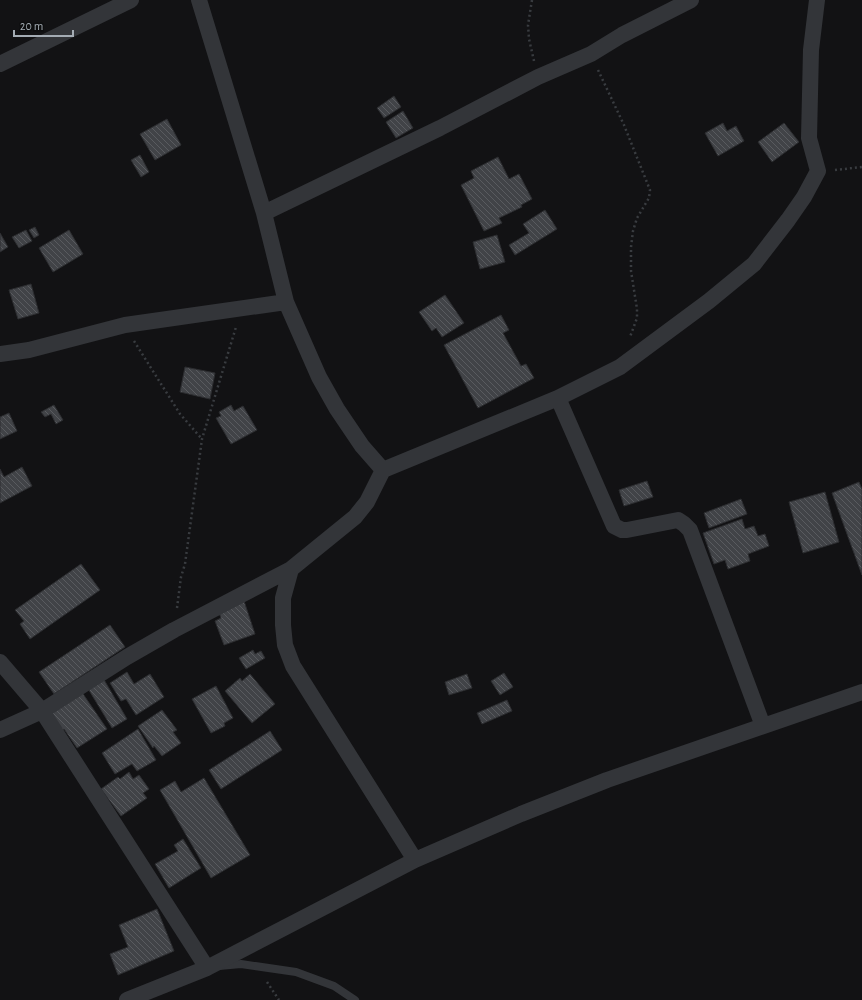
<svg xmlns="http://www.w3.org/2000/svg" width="862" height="1000" font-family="'Alegreya Sans',sans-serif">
<defs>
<pattern id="building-back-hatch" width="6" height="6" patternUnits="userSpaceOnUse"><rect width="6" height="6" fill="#414347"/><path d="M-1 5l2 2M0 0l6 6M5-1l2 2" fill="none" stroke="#595b5f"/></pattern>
</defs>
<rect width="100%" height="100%" fill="#121214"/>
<path fill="url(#building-back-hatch)" stroke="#2c2d30" d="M394,96L401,107L384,118L377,108Z
M403,111L413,128L396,138L386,122Z
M167,119L181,145L155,160L140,134Z
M723,123L727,131L736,126L744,141L718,156L705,133Z
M784,123L799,142L772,162L758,142Z
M140,155L149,172L141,177L131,160Z
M498,157L509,179L519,174L532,199L521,205L522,207L499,218L502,223L484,231L461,185L474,178L471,171Z
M545,210L557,229L515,255L509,245L529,233L523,224Z
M35,227L39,235L34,238L29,230Z
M26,230L32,241L19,248L12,237Z
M69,230L83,254L53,272L39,248Z
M0,233L8,247L0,252Z
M497,235L505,262L480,269L473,242Z
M31,284L39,313L18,319L9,290Z
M445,295L464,323L442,337L436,328L432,331L419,312Z
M501,315L509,330L503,333L521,366L526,364L534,378L478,408L444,345Z
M185,367L215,373L210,399L180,392Z
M54,405L63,420L56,424L51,414L45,417L41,412Z
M231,405L234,411L243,406L257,430L231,444L216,418L221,416L219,412Z
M9,413L17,431L0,439V417Z
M22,467L32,486L0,503V469L4,477Z
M647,481L653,497L624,506L619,490Z
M859,482L862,489V575L832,493Z
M825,492L839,542L803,553L789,502Z
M741,499L747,514L709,528L704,513Z
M742,519L745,529L754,526L758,536L765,534L769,546L748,554L750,561L728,569L725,560L714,564L703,533Z
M81,564L100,590L30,639L20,624L24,621L15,610Z
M244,601L255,634L224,645L215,621L221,618L218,610Z
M110,625L125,647L54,694L39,672Z
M253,650L255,654L261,651L265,658L246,669L239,658Z
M127,672L134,684L150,674L164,697L136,715L126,699L121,701L110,683Z
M504,673L513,687L500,695L491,681Z
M250,674L275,704L252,723L225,691L240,678L242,681Z
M467,674L472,688L449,695L445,682Z
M103,678L127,719L112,728L87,687Z
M216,686L233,718L224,723L225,726L211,733L192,699Z
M81,691L107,729L77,748L64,729L60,732L48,713Z
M507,700L512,711L482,724L477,713Z
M162,710L177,730L173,732L181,743L162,756L154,746L153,748L138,726Z
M138,729L156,760L137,771L132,764L115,774L102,753Z
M270,731L282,750L221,789L209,770Z
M129,772L133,779L139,775L149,789L143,793L147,798L121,816L101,789L118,777L120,779Z
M204,778L250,855L211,878L160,790L175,781L181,792Z
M183,839L201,868L169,888L155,864L178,851L174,845Z
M157,909L174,951L118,975L110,954L128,947L119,925Z"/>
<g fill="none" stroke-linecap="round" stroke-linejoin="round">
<path stroke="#393c40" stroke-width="2.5" stroke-dasharray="2 3" stroke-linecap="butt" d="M532,0L528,25L529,39L534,61
M598,70L624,125L650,190L649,198L637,218L633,231L631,247V271L637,309V318L630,337
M835,170L862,167
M134,341L180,414L202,439
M177,608L181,577L185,564L202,439L236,327
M267,982L279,1000"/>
<path stroke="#333539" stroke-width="8" d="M219,966L241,964L296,972L334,986L355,1000"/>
<path stroke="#333539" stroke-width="16" d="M0,64L131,0
M264,213L440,128L538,77L591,54L622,35L691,0
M0,354L29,350L125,325L286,302
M558,398L614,526L622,530H627L678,520L684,524L690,530L763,726
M383,470L558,398L620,367L709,301L754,264L788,220L804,197L818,171L809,138L811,50L817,0
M291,569L283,598V625L285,645L293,666L415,860
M0,662L42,711L207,968
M0,730L42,711L127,657L174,630L291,569L355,517L367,502L383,470L362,446L337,409L319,377L286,302L264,213L199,0
M127,1000L207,968L415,860L521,814L607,780L862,692"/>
</g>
<path d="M14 30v6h59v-6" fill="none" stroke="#a4acb4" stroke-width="2"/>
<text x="20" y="30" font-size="12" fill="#a4acb4" stroke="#0d0e0f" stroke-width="3" paint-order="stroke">20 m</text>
</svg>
